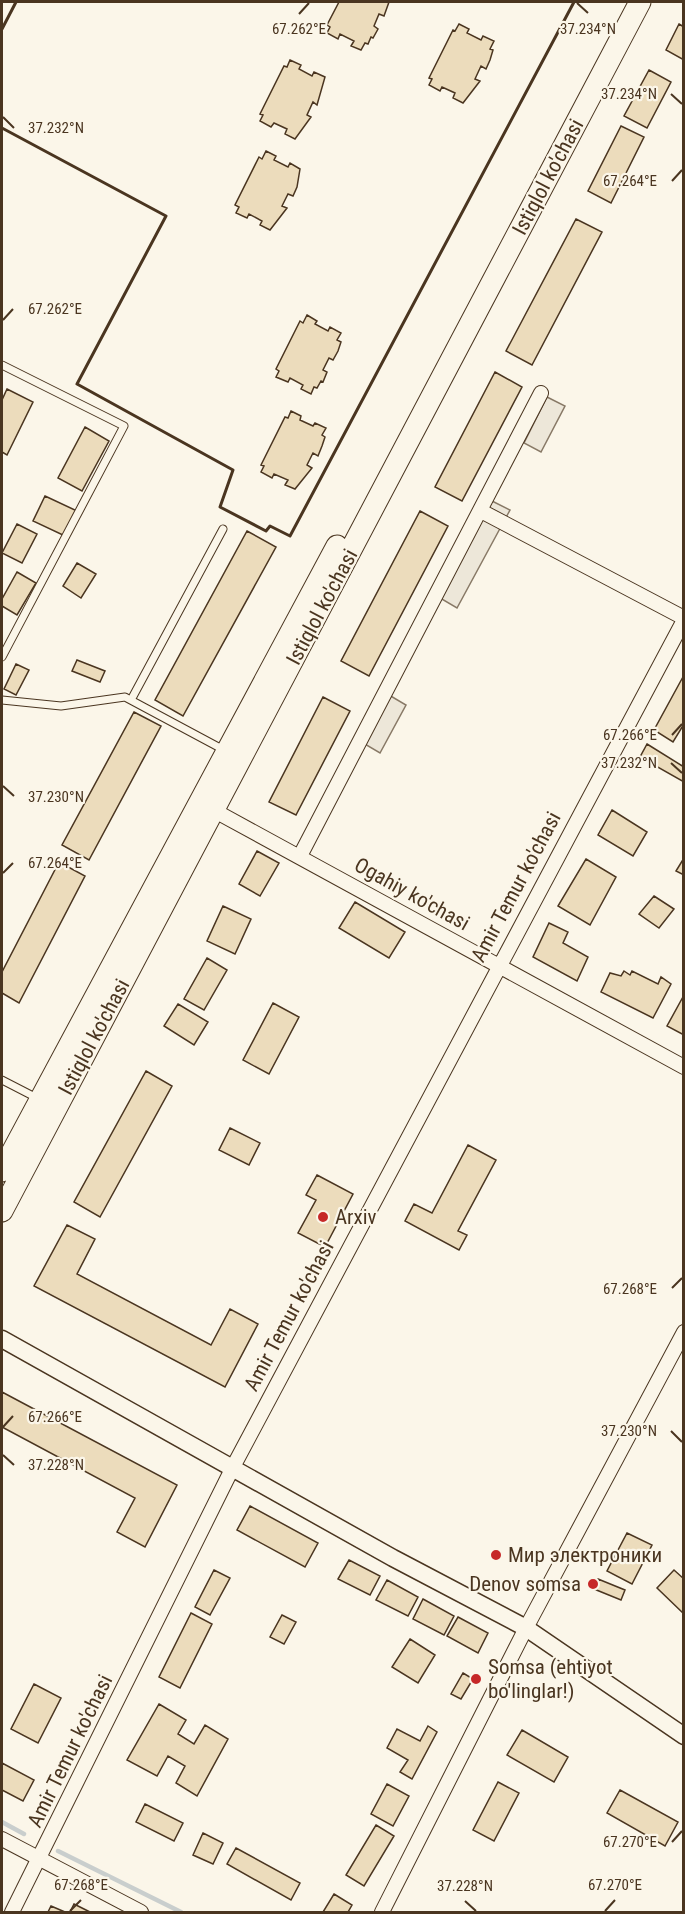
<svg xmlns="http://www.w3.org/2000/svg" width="685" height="1914" font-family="'Roboto Condensed',sans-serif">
<rect width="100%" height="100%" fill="#fbf6e9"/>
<path fill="#ede7d9" stroke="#887966" stroke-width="1.5" d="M547,397L565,406L541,452L524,443Z
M492,501L510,510L457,608L440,598Z
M389,695L406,705L380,753L363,743Z"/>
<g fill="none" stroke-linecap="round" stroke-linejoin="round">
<path stroke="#c9cecd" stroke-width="4.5" d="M2,1822L24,1834
M58,1851L181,1912"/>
</g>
<path fill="#ecdcbc" stroke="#4a3520" stroke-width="1.5" d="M339,2H389L384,16L379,14L374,26L378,29L373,38L371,37L368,44L365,43L361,50L351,46L354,41L340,34L338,39L327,33L330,27L327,25Z
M459,24L469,29L467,33L481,40L483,36L494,41L490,49L493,50L490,60L486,69L481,66L475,79L480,81L463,103L453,98L455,93L442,87L440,91L429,85L432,79L429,78L453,30L455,31Z
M679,24L684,27V60L666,50Z
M290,60L301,65L299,69L312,76L314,72L325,77L317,105L313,102L307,115L311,117L295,139L285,134L287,129L274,123L271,127L260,121L263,115L260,114L284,66L287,67Z
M649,70L671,82L647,128L624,116Z
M621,126L644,137L611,203L588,191Z
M266,151L276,156L274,160L288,167L290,163L300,169L297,187L293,196L288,194L282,206L287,208L270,230L260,225L262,221L249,214L247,218L236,213L239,207L235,205L259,157L262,159Z
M576,219L602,232L532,365L506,351Z
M307,315L317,321L315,324L328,331L330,327L341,333L337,340L341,342L338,351L333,360L329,358L323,370L327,372L323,382L321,381L317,388L314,387L311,394L301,389L303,385L290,378L288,382L276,377L279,371L276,369L300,321L303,323Z
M495,372L522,387L462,501L435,487Z
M7,389L33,402L7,455L2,452V400Z
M291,411L301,416L300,420L313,426L315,423L326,428L322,435L325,437L322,446L318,456L313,453L307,465L312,468L295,489L285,485L288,480L274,474L272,478L261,472L264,466L261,465L285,417L288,418Z
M85,427L109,441L82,491L58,478Z
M45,496L77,511L65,536L33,521Z
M420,511L448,526L369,676L341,661Z
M17,524L37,534L22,563L2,553Z
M247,531L276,547L183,716L155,700Z
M77,563L96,574L81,598L63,586Z
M17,572L36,583L17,615L2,606V599Z
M77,660L105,671L100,682L72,671Z
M16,664L29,670L16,695L4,689Z
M684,675V724L673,742L654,730Z
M323,697L350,711L296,815L269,802Z
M134,712L161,726L89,860L62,845Z
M647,744L684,767V782L640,757Z
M612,810L647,832L633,856L598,835Z
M257,851L279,863L260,896L239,884Z
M684,858V875L676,871Z
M586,859L616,877L590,925L558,906Z
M59,862L85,876L19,1003L2,993V972Z
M654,896L674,909L659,928L639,914Z
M355,902L405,932L389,958L339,928Z
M223,906L251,919L235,954L207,941Z
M549,923L568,932L563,943L588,957L577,981L533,957Z
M207,958L227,970L204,1010L184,999Z
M624,971L630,975L632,971L658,984L661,977L671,984L653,1018L601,992L610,973L621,976Z
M684,995V1035L667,1026Z
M273,1003L299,1017L269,1074L243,1060Z
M178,1004L208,1022L194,1045L164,1026Z
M146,1071L172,1086L100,1217L74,1202Z
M230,1128L260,1143L249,1165L219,1150Z
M468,1145L496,1160L458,1231L467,1235L459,1250L405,1221L414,1204L432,1213Z
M317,1175L353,1194L325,1247L298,1233L316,1200L306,1195Z
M67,1225L95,1239L77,1274L211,1345L230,1309L258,1324L225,1387L34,1286Z
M2,1392L177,1485L145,1547L117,1532L135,1498L2,1427Z
M250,1506L318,1543L305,1567L237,1530Z
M627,1533L652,1545L632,1584L607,1571Z
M349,1560L380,1576L370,1595L338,1579Z
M214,1570L230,1578L210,1615L195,1607Z
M674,1570L684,1579V1614L657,1588Z
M598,1579L625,1590L621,1600L594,1589Z
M387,1580L418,1597L408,1616L376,1600Z
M423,1599L454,1616L444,1635L413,1619Z
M191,1613L212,1624L180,1688L159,1677Z
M282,1615L296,1622L284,1644L270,1637Z
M458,1617L488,1633L478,1653L447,1636Z
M410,1639L435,1655L418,1683L392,1667Z
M463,1673L473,1679L461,1699L451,1694Z
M34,1684L61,1698L38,1743L11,1729Z
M159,1704L186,1720L178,1734L194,1744L205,1725L228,1739L197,1796L176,1783L185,1766L168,1756L157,1776L127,1760Z
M428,1726L437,1732L412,1779L400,1772L408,1760L387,1748L397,1729L420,1741Z
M522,1730L568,1757L554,1782L507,1755Z
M2,1763L34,1780L23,1801L2,1790Z
M498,1782L519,1793L494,1841L473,1830Z
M387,1784L409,1796L393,1826L371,1814Z
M620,1790L678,1822L665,1846L607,1813Z
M145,1804L183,1823L174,1841L136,1822Z
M376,1825L394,1836L364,1886L346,1875Z
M203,1833L223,1843L213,1864L193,1855Z
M236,1848L300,1883L291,1900L227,1864Z
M334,1894L352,1905L348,1912H323Z
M74,1904L90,1912H70Z
M51,1906L65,1912H48Z"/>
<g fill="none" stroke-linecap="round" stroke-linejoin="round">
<defs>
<path id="service" d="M2,365L124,426L2,657
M2,700L61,706L125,697L224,750
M131,700L223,529
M2,1080L37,1098"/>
<path id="minor" d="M481,511L684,618
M215,811L684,1067
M300,856L541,393
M2,1839L141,1912
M12,1912L233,1467L684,620
M382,1912L526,1628L684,1332"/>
<path id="tertiary" d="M2,1339L393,1558L526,1628L684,1736"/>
<path id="primary" d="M2,1171L337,546
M2,1211L640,2"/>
</defs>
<use href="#service" stroke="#4a3520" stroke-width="9"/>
<use href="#minor" stroke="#4a3520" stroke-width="16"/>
<use href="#tertiary" stroke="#4a3520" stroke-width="19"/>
<use href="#primary" stroke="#4a3520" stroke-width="23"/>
<use href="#service" stroke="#fbf6e9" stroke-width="7"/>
<use href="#minor" stroke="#fbf6e9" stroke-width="14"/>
<use href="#tertiary" stroke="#fbf6e9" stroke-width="16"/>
<use href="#primary" stroke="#fbf6e9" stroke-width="21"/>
<path stroke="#4a3520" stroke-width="3" d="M2,29L16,2
M2,128L166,216L77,384L233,470L220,507L266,531L270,526L290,536L574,2"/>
</g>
<path fill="none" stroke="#4a3520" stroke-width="2" d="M577,3L588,13M299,14L309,3M671,94L682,104M3,117L14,128M672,181L682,170M3,320L13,309M672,735L682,724M671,763L682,773M3,786L14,796M3,873L13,863M672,1288L682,1278M3,1427L13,1416M671,1431L682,1442M3,1455L14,1465M672,1842L682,1831M465,1901L476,1911M70,1911L81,1900M605,1911L615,1900"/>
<g fill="#c62828" stroke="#fbf6e9" stroke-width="2">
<circle cx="323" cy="1217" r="6"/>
<circle cx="496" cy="1555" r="6"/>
<circle cx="593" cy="1584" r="6"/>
<circle cx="476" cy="1679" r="6"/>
</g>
<g text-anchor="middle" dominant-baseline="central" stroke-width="4.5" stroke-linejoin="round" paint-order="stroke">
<g font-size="21" fill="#4a3520" stroke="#fbf6e9">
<text transform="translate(548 177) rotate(-62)">Istiqlol ko'chasi</text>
<text transform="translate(322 607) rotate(-62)">Istiqlol ko'chasi</text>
<text transform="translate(516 887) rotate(-62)">Amir Temur ko'chasi</text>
<text transform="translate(412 894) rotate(29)">Ogahiy ko'chasi</text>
<text transform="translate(94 1037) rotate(-62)">Istiqlol ko'chasi</text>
<text transform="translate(289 1316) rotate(-62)">Amir Temur ko'chasi</text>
<text transform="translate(70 1751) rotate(-64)">Amir Temur ko'chasi</text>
</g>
<g font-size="21" fill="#4a3520" stroke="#fbf6e9" text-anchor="start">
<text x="335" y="1217">Arxiv</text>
<text x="508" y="1555">Мир электроники</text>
<text x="581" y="1584" text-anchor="end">Denov somsa</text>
<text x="488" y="1667">Somsa (ehtiyot<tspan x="488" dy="24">bo'linglar!)</tspan></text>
</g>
</g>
<g font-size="15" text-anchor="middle" fill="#4a3520" stroke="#fbf6e9" stroke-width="4.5" stroke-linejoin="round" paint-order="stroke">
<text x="588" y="34">37.234°N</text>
<text x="299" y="34">67.262°E</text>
<text x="629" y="99">37.234°N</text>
<text x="56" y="133">37.232°N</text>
<text x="630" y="186">67.264°E</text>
<text x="55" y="314">67.262°E</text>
<text x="630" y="740">67.266°E</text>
<text x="629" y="768">37.232°N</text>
<text x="56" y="802">37.230°N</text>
<text x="55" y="868">67.264°E</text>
<text x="630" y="1294">67.268°E</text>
<text x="55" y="1422">67.266°E</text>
<text x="629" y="1436">37.230°N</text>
<text x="56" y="1470">37.228°N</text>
<text x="630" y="1847">67.270°E</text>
<text x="81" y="1890">67.268°E</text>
<text x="615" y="1890">67.270°E</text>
<text x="465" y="1891">37.228°N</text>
</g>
<rect width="685" height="1914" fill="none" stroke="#4a3520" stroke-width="6"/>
</svg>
